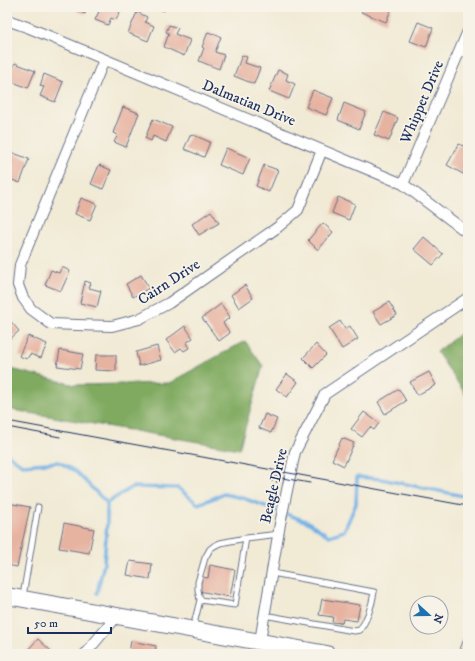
<svg xmlns="http://www.w3.org/2000/svg" width="475" height="661" font-family="'IM FELL DW Pica',serif">
<rect width="100%" height="100%" fill="#f7f3e8"/>
<filter id="ink" filterUnits="userSpaceOnUse"><feTurbulence type="fractalNoise" baseFrequency=".025" numOctaves="2"/><feDisplacementMap in="SourceGraphic" scale="8" xChannelSelector="R" yChannelSelector="G"/><feConvolveMatrix kernelMatrix="1 2 1 2 8 2 1 2 1" color-interpolation-filters="sRGB"/></filter>
<filter id="wash" filterUnits="userSpaceOnUse"><feTurbulence type="fractalNoise" baseFrequency=".012" numOctaves="4" result="noise"/><feDisplacementMap in="SourceGraphic" scale="16" xChannelSelector="R" yChannelSelector="G"/><feGaussianBlur stdDeviation="0.9" result="paint"/><feColorMatrix in="noise" values="0 0 0 0 0 0 0 0 0 0 0 0 0 0 0 0 0 1.4 0 .05"/><feComposite in="paint" operator="in"/></filter>
<g filter="url(#wash)">
<rect width="100%" height="100%" fill="#f1ead5"/>
<path fill="#80aa60" stroke="#4e6c5f" d="M468,327V402L466,395L437,352Z
M245,341L263,366L239,449L7,409V368L75,385L169,383Z"/>
<g fill="none" stroke-linecap="round" stroke-linejoin="round">
<path stroke="#72b1e5" stroke-width="3.5" d="M7,454L22,465L59,462L75,471L107,503L132,487L178,488L198,504L224,494L243,498L308,522L329,536L344,531L356,504L357,477L381,479L468,497
M97,593L104,563L107,524V503"/>
</g>
<g id="blocks">
<path fill="#e7b3a1" d="M68,7H88L85,14Z
M101,7H122L116,20L111,18L108,25L95,20Z
M153,7H165L164,11Z
M363,7H392L386,22L361,12Z
M137,12L147,17L145,22L154,26L148,41L128,33Z
M418,22L433,28L426,47L410,41Z
M169,25L178,28L175,34L190,40L184,56L164,47L169,33L166,32Z
M208,32L221,37L215,52L224,55L219,69L199,61L204,48L202,47Z
M242,55L247,57L245,63L260,68L254,84L234,76Z
M15,63L35,71L28,88L8,80Z
M278,70L288,74L286,80L295,84L289,99L269,91Z
M44,74L63,82L55,102L40,96L44,87L40,86Z
M313,90L333,98L326,115L306,107Z
M344,103L366,112L359,129L338,120Z
M123,107L139,113L126,147L114,142L118,135L113,133Z
M384,112L398,118L389,141L374,135Z
M153,119L172,127L166,142L153,136L151,141L145,138Z
M191,134L210,142L204,157L184,149Z
M459,144L466,147L468,144V164L463,174L447,165Z
M226,148L250,158L243,175L219,165Z
M8,151L29,159L20,183L7,178V174L12,161L7,158V154Z
M99,165L111,170L103,189L91,184Z
M264,165L278,170L269,192L256,186Z
M338,197L355,204L349,220L332,213Z
M81,198L97,204L90,220L75,214Z
M211,211L219,223L199,235L192,224Z
M323,223L333,232L318,250L308,240Z
M424,237L443,254L433,265L414,249Z
M62,267L70,271L61,291L45,285L51,270L59,273Z
M141,275L149,288L133,297L126,284Z
M85,281L91,283L89,288L101,291L97,307L80,303Z
M245,285L253,298L239,308L231,295Z
M389,302L397,315L381,324L373,312Z
M221,304L230,317L223,323L230,333L219,341L202,318Z
M7,317L19,331L9,340L7,337Z
M340,321L345,329L350,326L358,339L342,349L329,328Z
M185,326L193,338L186,343L189,348L184,351L181,348L175,352L166,340Z
M28,336L47,344L41,358L30,354L27,359L19,356Z
M316,344L326,355L313,368L303,358Z
M157,346L161,360L139,366L136,352Z
M60,350L83,354L80,369L57,366Z
M96,355H116V371L95,370Z
M429,372L436,385L417,395L410,382Z
M287,374L298,382L287,397L276,389Z
M399,389L406,401L385,414L378,402Z
M364,412L379,423L374,430L370,427L362,437L351,429Z
M265,414L277,419L271,433L259,428Z
M342,438L354,443L344,466L332,460Z
M7,503L30,507L17,567L7,565Z
M64,523L94,529L89,553L59,548Z
M130,561L152,564L150,579L127,575Z
M210,565L235,570L230,597L199,591L202,577L208,578Z
M322,599L360,605L357,621L343,619L342,623L332,622L333,617L319,615Z
M466,634L468,635V652L460,649Z
M38,639L52,652L50,654H24Z
M131,641L156,646L155,654H136L129,653Z"/>
</g>
</g>
<g filter="url(#ink)">
<use href="#blocks" fill-opacity="0" stroke="#667088" stroke-width="1"/>
<g fill="none" stroke-linecap="round" stroke-linejoin="round">
<defs>
<path id="lane" d="M23,596L38,507
M200,600L235,605L246,538L279,534
M264,615L354,631L360,630C368,618 372,605 374,592L272,573
M193,628L200,600L198,590V582L205,558L210,549L214,546L220,543L246,538"/>
<path id="street" d="M7,20L27,27L403,184L468,233
M104,60L20,265L18,285L23,298L31,309L51,324L77,325L112,326L139,319L169,303L278,227L298,210L322,150
M403,184L468,31
M260,641L280,524L295,452L325,394L468,298
M85,654L117,616"/>
<path id="primary" d="M7,596L327,654"/>
</defs>
<use href="#lane" stroke="#667088" stroke-width="7"/>
<use href="#street" stroke="#667088" stroke-width="12"/>
<use href="#primary" stroke="#667088" stroke-width="18"/>
<path stroke="#667088" stroke-width="2" stroke-dasharray="3 3" stroke-linecap="butt" d="M270,480L278,482"/>
<use href="#lane" stroke="#fff" stroke-width="5"/>
<use href="#street" stroke="#fff" stroke-width="10"/>
<use href="#primary" stroke="#fff" stroke-width="16"/>
<path stroke="#1b2f5e" stroke-width="1" d="M7,421L468,506
M7,427L60,437
M271,476L310,483"/>
</g>
</g>
<g text-anchor="middle" dominant-baseline="central" stroke-width="3.5" stroke-linejoin="round" paint-order="stroke">
<g font-size="15" fill="#1b2f5e" stroke="#f7f3e8">
<text transform="translate(422 102) rotate(-67)">Whippet Drive</text>
<text transform="translate(249 103) rotate(22)">Dalmatian Drive</text>
<text transform="translate(169 282) rotate(-33)">Cairn Drive</text>
<text transform="translate(274 486) rotate(-77)">Beagle Drive</text>
</g>
</g>
<rect width="475" height="661" fill="none" stroke="#f7f3e8" stroke-width="24"/>
<g transform="translate(429 615) rotate(111)"><circle r="19" fill="#f7f3e8" stroke="#9fa5b1"/>
<path d="M0-3L7 15L0 10L-7 15Z" fill="#1f6fb2"/>
<text y="-6" font-size="11" font-weight="bold" text-anchor="middle" fill="#1b2f5e">N</text>
</g>
<path d="M28 627v6h83v-6" fill="none" stroke="#1b2f5e" stroke-width="2"/>
<text x="34" y="627" font-size="12" fill="#1b2f5e" stroke="#f7f3e8" stroke-width="3" paint-order="stroke">50 m</text>
</svg>
